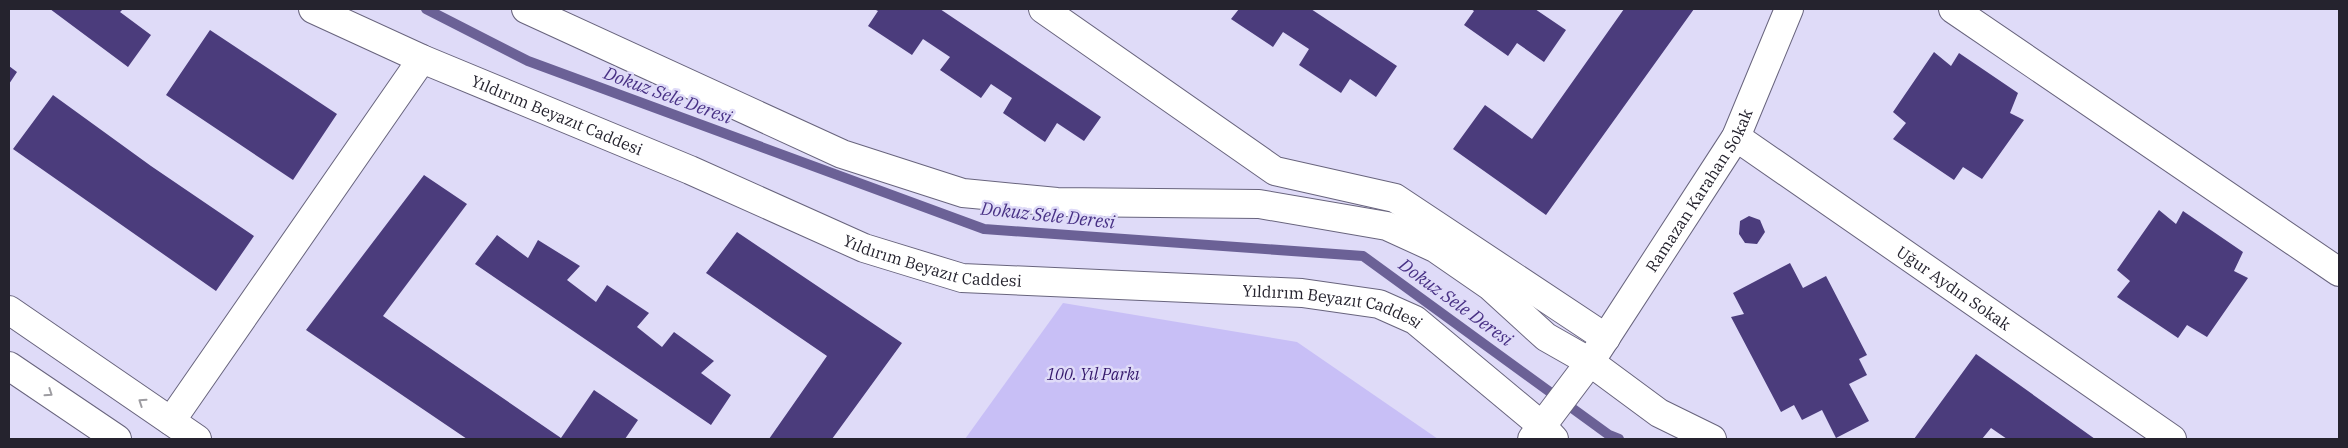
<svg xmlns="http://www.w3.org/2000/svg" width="2348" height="448" font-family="'IBM Plex Serif',serif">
<rect width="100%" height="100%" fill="#dfdbf8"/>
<path fill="#c8bff6" d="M1063,303L1297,342L1438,439H965Z"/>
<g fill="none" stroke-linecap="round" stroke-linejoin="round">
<path stroke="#6b6196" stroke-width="10" d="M426,9L528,61L984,229L1363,256L1609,435L1619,439"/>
</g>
<path fill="#4b3c7c" d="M50,9H123L120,12L151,35L128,67Z
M874,9H940L1101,117L1084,141L1057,123L1045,142L1003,113L1012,98L991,84L981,98L940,70L950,57L923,39L912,55L868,26L878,11Z
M1239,9H1311L1397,66L1376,97L1350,79L1341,93L1299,65L1309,49L1283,32L1273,47L1231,19Z
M1471,9H1535L1566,30L1544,62L1517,43L1508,56L1464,25L1474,11Z
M1624,9H1694L1546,215L1453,149L1485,105L1532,139Z
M210,30L337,114L293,180L166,95Z
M1934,52L1951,66L1959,53L2018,93L2010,113L2024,120L1982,179L1963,167L1954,180L1893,139L1906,123L1893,112Z
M9,66L17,72L9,84Z
M53,95L151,166L254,236L216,291L13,149Z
M424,175L467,204L383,316L561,438L594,390L638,420L625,439H467L306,330Z
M2159,210L2176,224L2183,211L2243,252L2234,271L2248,278L2207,337L2187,325L2178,338L2117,297L2130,281L2117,270Z
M1749,216L1760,220L1765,232L1757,244L1745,243L1739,234L1740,221Z
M737,232L902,343L832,439H769L827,356L706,273Z
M497,235L528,258L538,240L580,266L567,280L596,302L607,285L649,313L637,327L662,347L674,332L714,361L701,373L731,395L711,425L475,264Z
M1790,263L1803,288L1826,276L1867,355L1859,359L1867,375L1849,384L1869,421L1836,438L1822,410L1802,420L1794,405L1781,412L1731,317L1744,314L1733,293Z
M1976,354L2021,386L2095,439H2007L1991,428L1982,439H1914Z"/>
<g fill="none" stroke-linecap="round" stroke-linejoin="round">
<defs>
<g id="pedestrian">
<path id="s1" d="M313,9L422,59L690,170L864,248L962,278L1302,293L1379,304L1415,320L1541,425L1554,439"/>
<path d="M526,9L842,154L963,193L1057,202L1259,204L1387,226L1435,248L1490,286L1546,337L1590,362L1659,413L1712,439"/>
</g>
<g id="minor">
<path d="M1043,9L1275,171L1395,198L1606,338"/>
<path d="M1953,9L2339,272"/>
<path id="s2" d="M1736,137L2172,439"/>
<path d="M171,421L422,59"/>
<path id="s3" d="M1532,439L1590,362L1736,137L1789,9"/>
</g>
<path id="tertiary" d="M9,310L197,439
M9,366L117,439"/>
</defs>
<use href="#pedestrian" stroke="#68647d" stroke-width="30"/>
<use href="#minor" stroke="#68647d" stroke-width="30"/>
<use href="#tertiary" stroke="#68647d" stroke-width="30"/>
<use href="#pedestrian" stroke="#fff" stroke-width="28"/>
<use href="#minor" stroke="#fff" stroke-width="28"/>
<use href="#tertiary" stroke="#fff" stroke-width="28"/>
</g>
<defs><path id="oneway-chevron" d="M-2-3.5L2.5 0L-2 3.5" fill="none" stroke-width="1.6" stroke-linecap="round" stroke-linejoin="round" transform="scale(1.25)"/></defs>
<g stroke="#9d9ca1">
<use href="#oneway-chevron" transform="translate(49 393) rotate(34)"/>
<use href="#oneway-chevron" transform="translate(142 402) rotate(-146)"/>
</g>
<g text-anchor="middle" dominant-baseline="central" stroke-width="5" stroke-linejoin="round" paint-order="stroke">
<g font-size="16" fill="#25232e" stroke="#dfdbf8">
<text stroke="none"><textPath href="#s1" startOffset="266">Yıldırım Beyazıt Caddesi</textPath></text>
<text stroke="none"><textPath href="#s3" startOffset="300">Ramazan Karahan Sokak</textPath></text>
<text stroke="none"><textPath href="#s1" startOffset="671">Yıldırım Beyazıt Caddesi</textPath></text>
<text stroke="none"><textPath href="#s2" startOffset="265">Uğur Aydın Sokak</textPath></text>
<text stroke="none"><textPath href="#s1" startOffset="1076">Yıldırım Beyazıt Caddesi</textPath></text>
</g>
<g font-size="16" font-style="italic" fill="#34186b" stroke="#dfdbf8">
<text x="1093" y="374">100. Yıl Parkı</text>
</g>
<g font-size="18" font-style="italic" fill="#483185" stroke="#dfdbf8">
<text transform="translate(668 95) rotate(20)">Dokuz Sele Deresi</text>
<text transform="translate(1048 215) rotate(6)">Dokuz Sele Deresi</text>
<text transform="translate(1456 302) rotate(36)">Dokuz Sele Deresi</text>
</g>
</g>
<rect width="2348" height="448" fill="none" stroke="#25232e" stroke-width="20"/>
</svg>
